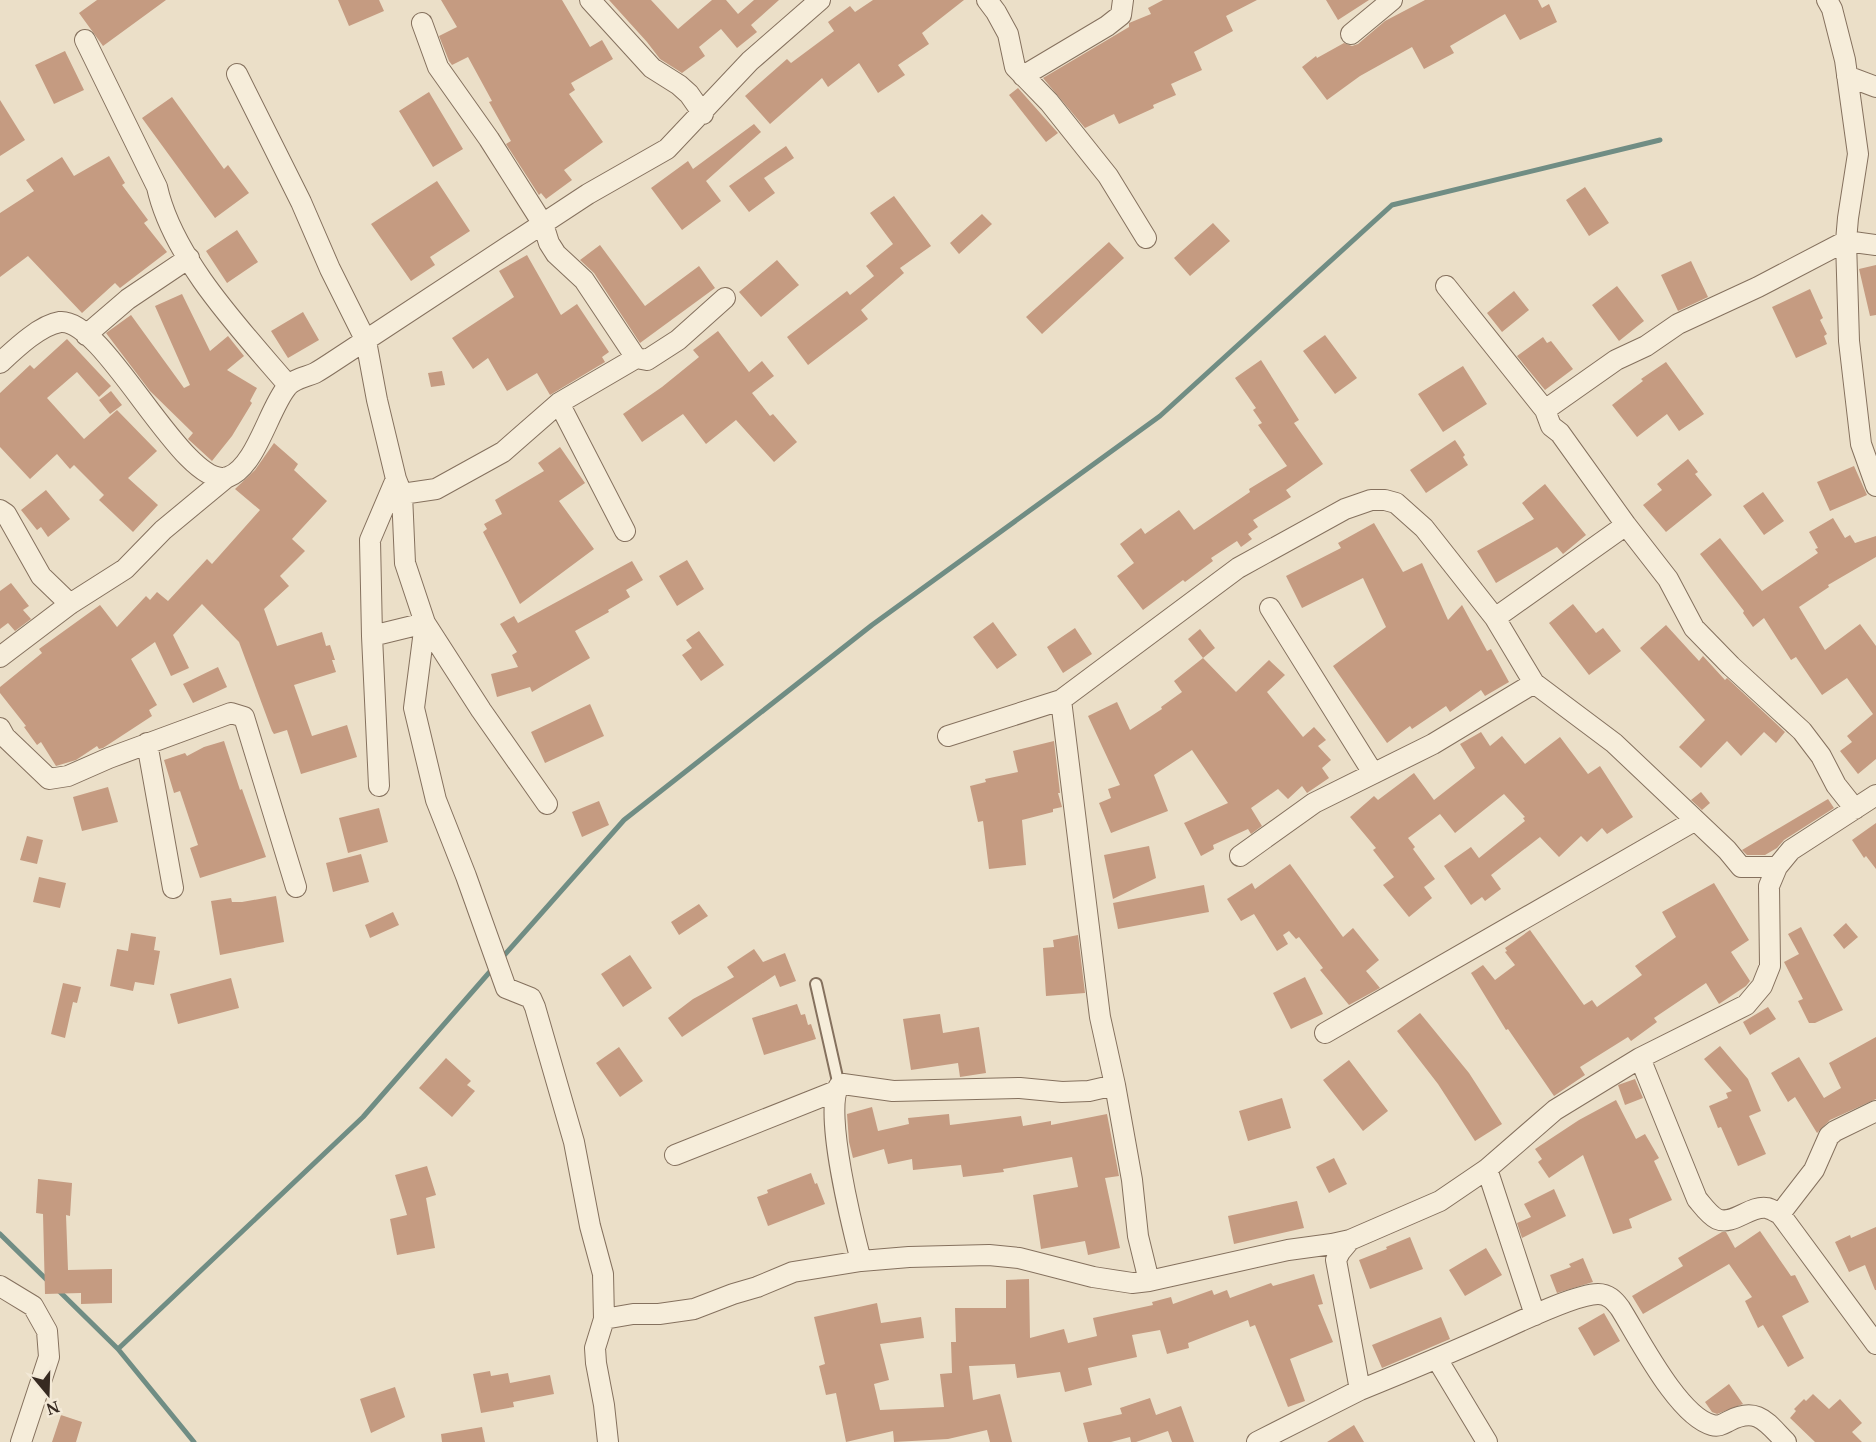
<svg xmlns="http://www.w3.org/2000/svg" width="1876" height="1442" font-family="'Noto Serif',serif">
<rect width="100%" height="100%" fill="#ebdfc8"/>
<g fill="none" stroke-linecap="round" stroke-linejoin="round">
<path stroke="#708d84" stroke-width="5" d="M500,960L624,820L872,625L1160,416L1392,205L1660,140
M0,1234L48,1281
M57,1289L118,1349L194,1442
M118,1349L363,1117L494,967"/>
</g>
<path fill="#c59b81" d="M97,0H166L103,46L79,13Z
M338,0H379L384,11L349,26Z
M441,0H562L590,47L602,40L613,59L571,83L575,90L569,94L603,142L564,170L572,180L546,199L541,193L539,195L506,144L511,141L489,102L492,101L468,57L452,65L449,61L439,36L457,27Z
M609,0H651L678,29L712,0H726L738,14L754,0H779L751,25L757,32L737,48L721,29L699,47L705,56L682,73L660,59L647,42Z
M873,0H964L922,33L929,44L898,65L905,75L878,93L859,63L828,87L822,78L770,124L745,96L787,59L791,63L834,31L828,22L850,6L855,12Z
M1163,0H1257L1226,16L1233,31L1194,52L1202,70L1171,84L1176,95L1153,105L1154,108L1119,124L1114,114L1085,128L1043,78L1129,27V23L1151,14L1148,8Z
M1326,0H1369L1338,20Z
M1425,0H1538L1542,8L1549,4L1557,22L1520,40L1505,14L1450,46L1454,53L1424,69L1412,47L1360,76L1327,100L1302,67L1316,56L1317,58L1344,43L1352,46L1358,44L1385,21Z
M65,51L84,90L54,104L35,65Z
M1018,88L1058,133L1046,142L1009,95Z
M429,92L463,149L433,167L399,111Z
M172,97L224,169L228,165L249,193L215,218L142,118Z
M0,100L25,140L0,156Z
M754,124L761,132L706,181L721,201L682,230L651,188L688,161L693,169Z
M786,146L794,158L764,178L775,193L749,212L729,186Z
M109,156L125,183L122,185L148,220L144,223L167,252L120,288L115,283L82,313L28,256L0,277V213L34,191L26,180L62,157L74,176Z
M437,181L470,231L430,257L435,265L411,281L371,224Z
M1585,187L1609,223L1589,236L1566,200Z
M894,196L931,246L900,268L904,273L861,310L868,319L808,365L787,337L847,291L850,295L874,276L866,266L893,244L870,213Z
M982,214L992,224L959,254L950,243Z
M1213,223L1230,241L1190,276L1174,258Z
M237,230L258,262L227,283L206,251Z
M1109,242L1124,258L1042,334L1026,317Z
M600,245L645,306L699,266L715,288L640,343L594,273L580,260Z
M527,255L561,315L577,304L609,352L602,357L605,362L550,395L537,373L507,391L488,358L473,369L452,338L514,297L499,271Z
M777,260L799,285L761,317L739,292Z
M1691,261L1708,297L1678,311L1661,275Z
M1876,265V315L1870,316L1859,269Z
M1617,286L1644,321L1619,341L1592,305Z
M1810,289L1823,318L1820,320L1827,334L1824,336L1827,344L1796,358L1772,307Z
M1514,291L1529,310L1502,332L1487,313Z
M182,294L210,351L228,336L244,356L227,370L257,388L250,401L252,403L232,436L212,461L188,439L193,433L150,391L106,333L131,315L184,388L190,385L155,306Z
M303,312L319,340L288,358L271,331Z
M718,331L749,372L762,361L774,376L752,393L770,416L773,414L797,442L774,462L736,420L706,444L683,414L642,442L623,414L662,387L699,357L693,350Z
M1325,335L1357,378L1335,394L1303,351Z
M1543,337L1547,343L1551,341L1573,369L1545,390L1517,356Z
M67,339L111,386L99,397L77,372L47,398L84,439L117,410L157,451L128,478L158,505L133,532L99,500L104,495L74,465L70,469L57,454L30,479L0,447V393L30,365L34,369Z
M1261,360L1299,420L1294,423L1323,464L1286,490L1291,497L1253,520L1258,527L1248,534L1252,539L1241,547L1237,541L1211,558L1213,561L1185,582L1183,580L1143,610L1117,576L1134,563L1120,544L1141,528L1145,534L1179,510L1194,530L1250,492L1249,489L1287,466L1258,425L1262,423L1253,410L1256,408L1235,378Z
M1666,362L1704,414L1679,431L1667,414L1637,437L1612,405L1643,381L1641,379Z
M1463,366L1487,404L1443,432L1418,394Z
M442,371L445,385L431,387L428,373Z
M111,391L122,405L110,414L99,400Z
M1455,440L1465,455L1463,457L1468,465L1426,493L1410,470Z
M274,443L298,464L294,470L327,501L292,539L305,551L280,576L289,586L264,609L277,646L322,632L326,646L330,645L335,660H332L336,672L294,685L312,736L347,725L357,757L301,774L287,730L274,734L272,731L239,642L202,604L173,635L189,668L171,676L155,642L131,659L157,705L149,710L152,716L103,748L99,749L97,746L76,760L56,766L41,742L37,745L24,727L26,726L0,693V687L42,653L39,649L100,605L117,627L146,596L150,600L157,592L168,601L207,559L212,564L260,510L235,489L255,470Z
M560,447L585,483L559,501L594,549L520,604L483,532L487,529L484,524L502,514L495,500L544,471L538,463Z
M1688,459L1698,472L1695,474L1712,495L1666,532L1643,505L1662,490L1657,484Z
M1854,466L1867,495L1830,511L1817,482Z
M1545,484L1586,535L1563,554L1557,547L1496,583L1477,551L1534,519L1522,503Z
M46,490L70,519L48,537L41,527L37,530L21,510Z
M1763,492L1784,521L1764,535L1743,506Z
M1833,518L1845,538L1850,535L1855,543L1876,536V557L1828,585L1829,587L1799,607L1825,650L1860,624L1876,646V759L1858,774L1840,751L1852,742L1847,736L1873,714L1847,678L1822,695L1796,657L1791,660L1764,618L1753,627L1743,613L1744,611L1700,554L1720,538L1762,591L1818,553L1815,549L1818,548L1809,532Z
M1374,523L1403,572L1422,563L1448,620L1462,605L1487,651L1491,649L1509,682L1485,696L1481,690L1450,712L1446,706L1412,729L1410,726L1387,743L1333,666L1386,627L1363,578L1302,608L1286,576L1341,548L1338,543Z
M687,560L704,589L677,606L659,576Z
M632,561L643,580L626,590L630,597L608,610L609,612L575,631L590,658L532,692L530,687L497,697L491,674L518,667L512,655L517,652L500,624L514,616L518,623Z
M11,583L29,606L23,610L31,619L15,631L8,623L0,629V591Z
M1573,604L1596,633L1603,628L1621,651L1589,675L1549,623Z
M993,622L1017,655L997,669L973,637Z
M1666,625L1699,661L1703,656L1725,680L1727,678L1785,732L1776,743L1764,732L1741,756L1727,741L1701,768L1679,747L1705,720L1640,648Z
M1075,628L1092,654L1063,673L1047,647Z
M1200,629L1215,648L1203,658L1188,639Z
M699,631L724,665L701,681L682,655L692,648L686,640Z
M1203,658L1236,692L1269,660L1285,675L1267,692L1303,737L1314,727L1326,740L1318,746L1331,760L1322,768L1329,778L1307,793L1302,786L1288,799L1278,789L1251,808L1262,826L1251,834L1248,829L1213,845L1214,849L1201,856L1184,823L1228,803L1192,750L1154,775L1168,811L1111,833L1099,803L1111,798L1108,789L1120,785L1088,716L1117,702L1130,730L1162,709L1161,707L1182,692L1174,681Z
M218,667L227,687L193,703L183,684Z
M590,704L604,736L545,763L531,732Z
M1481,732L1490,746L1502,736L1525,764L1560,737L1588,774L1600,766L1633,817L1607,834L1602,828L1587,842L1581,836L1559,857L1540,837L1491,875L1501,889L1485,901L1482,897L1471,905L1444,866L1471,847L1479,858L1525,821L1523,818L1525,817L1504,794L1455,833L1440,814L1408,838L1415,847L1413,849L1435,879L1424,887L1432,898L1409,917L1383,885L1394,877L1373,850L1376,848L1350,817L1374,796L1378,800L1414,773L1434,800L1475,768L1460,744Z
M224,741L240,790L242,789L266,857L200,878L190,848L198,845L180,791L174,793L164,760L185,753L187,756L204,747Z
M1054,741L1060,793H1058L1062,807L1053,809V812L1022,820L1026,865L989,869L983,821L978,822L970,786L986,782L985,779L1018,772L1013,751Z
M108,787L118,822L82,831L73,797Z
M1701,792L1710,803L1702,810L1691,800Z
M1828,799L1834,808L1784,840L1777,848L1765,855H1747L1742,850Z
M599,801L609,825L582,837L572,812Z
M379,808L388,842L348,853L339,818Z
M1876,823V869L1866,856L1864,858L1852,840Z
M27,836L43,840L37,864L20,860Z
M1149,846L1156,878L1113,899L1104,855Z
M361,854L369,882L333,892L326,863Z
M1290,864L1343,937L1353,928L1379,960L1366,971L1380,988L1349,1005L1320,970L1323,968L1299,937L1296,939L1289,931L1283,935L1288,944L1277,951L1254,914L1241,921L1227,899L1252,883L1255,889Z
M39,877L66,883L60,908L33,902Z
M1714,883L1749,940L1731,952L1750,981L1746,986L1719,1004L1706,983L1654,1018L1657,1022L1631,1041L1628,1037L1580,1067L1585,1075L1554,1096L1508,1029L1506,1030L1471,973L1483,965L1495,980L1515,965L1505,952L1507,951L1505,948L1530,930L1584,1005L1592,1000L1597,1007L1642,975L1635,966L1676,937L1662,912Z
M1204,885L1209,912L1118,929L1113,903Z
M276,896L284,942L220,955L211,901L231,898L232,902H242Z
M699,904L708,916L679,935L671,922Z
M393,912L399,925L370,938L365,925Z
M1846,923L1858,937L1844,949L1833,935Z
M1801,927L1843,1010L1815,1023H1809L1798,1001L1803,999L1784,962L1799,954L1788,934Z
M131,933L156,937L154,950L160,951L154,985L135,982L133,991L110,986L117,949L128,951Z
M1078,935L1085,993L1046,996L1043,948L1054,947L1053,940Z
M754,949L763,962L785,953L796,981L780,987L775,975L682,1037L668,1018L693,999L734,977L727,967Z
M630,955L652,988L623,1007L601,974Z
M1305,977L1323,1014L1291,1029L1273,993Z
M231,978L239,1008L178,1024L170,994Z
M63,983L81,987L77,1003L73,1002L65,1038L51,1034Z
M797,1004L801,1015L805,1014L808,1025L811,1024L816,1039L764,1055L752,1018Z
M1768,1007L1776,1019L1750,1035L1743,1022Z
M1420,1013L1469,1073L1502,1124L1475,1141L1438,1084L1397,1031Z
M940,1014L943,1033L979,1027L986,1073L960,1077L958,1063L911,1070L903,1019Z
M1876,1037V1099L1830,1120L1817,1133L1795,1097L1788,1102L1771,1073L1799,1057L1824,1098L1841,1088L1829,1063Z
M1720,1046L1748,1079L1761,1111L1749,1116L1766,1154L1738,1166L1721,1127L1718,1128L1709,1106L1728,1098L1726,1093L1732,1091L1704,1059Z
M619,1047L643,1081L620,1097L596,1063Z
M446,1058L471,1081L467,1085L475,1091L452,1117L419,1088Z
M1349,1060L1388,1111L1363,1131L1323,1080Z
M1635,1079L1643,1098L1625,1105L1618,1085Z
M1282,1098L1291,1128L1248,1141L1239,1111Z
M1616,1100L1636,1139L1645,1134L1659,1158L1654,1161L1672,1200L1629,1219L1632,1228L1613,1234L1583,1155L1549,1178L1538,1162L1542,1159L1535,1149L1579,1120Z
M872,1107L878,1131L909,1124L908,1118L949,1114L950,1125L1021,1116L1023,1126L1051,1121V1125L1107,1114L1119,1176L1105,1178L1120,1248L1088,1255L1085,1241L1041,1249L1033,1195L1078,1187L1072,1157L1003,1169L1004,1172L963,1177L961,1165L913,1170L912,1159L888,1164L884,1149L853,1158L849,1142L847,1114Z
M1334,1158L1347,1184L1329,1193L1316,1167Z
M427,1166L436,1195L426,1198L435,1248L397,1255L390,1219L407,1215L395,1175Z
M811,1173L815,1184L817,1183L825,1204L768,1226L757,1197L768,1193L767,1190Z
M38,1179L72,1183L70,1216L66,1215L68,1270L112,1269V1303L81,1304V1293L45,1294L43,1214L36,1213Z
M1554,1189L1566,1216L1522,1238L1517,1223L1531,1217L1524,1204Z
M1297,1201L1304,1228L1234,1244L1228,1216Z
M1876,1227V1290H1875L1865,1265L1849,1272L1835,1242L1850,1235L1851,1238Z
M1760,1231L1791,1276L1795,1275L1809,1302L1782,1316L1804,1358L1788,1367L1763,1325L1758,1328L1745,1301L1752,1297L1729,1264L1643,1314L1632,1296L1683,1266L1678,1258L1722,1232H1726L1735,1248Z
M1410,1237L1423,1269L1370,1289L1359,1260L1387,1249L1386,1247Z
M1486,1248L1502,1275L1465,1296L1449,1270Z
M1583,1258L1593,1282L1557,1293L1550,1275L1571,1267L1569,1264Z
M1314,1274L1323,1304L1318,1305L1333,1342L1290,1359L1305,1401L1288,1407L1255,1325L1250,1327L1248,1320L1188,1343L1189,1348L1167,1354L1160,1330L1132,1335L1137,1357L1088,1368L1092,1385L1065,1392L1060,1372L1017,1378L1015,1364L969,1366L973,1400L1000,1394L1012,1442H990L987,1430L948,1439L894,1442L893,1431L846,1442L836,1393L826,1395L819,1366L825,1364L814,1317L877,1303L881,1323L921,1317L924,1338L880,1344L889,1380L874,1384L880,1410L944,1407L940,1374L952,1373L951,1342H956L955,1308H1006V1280L1029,1279L1030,1338L1064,1329L1068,1343L1097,1336L1093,1318L1153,1305L1152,1302L1171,1297L1173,1304L1212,1290L1214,1295L1227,1290L1230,1298L1271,1283L1273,1286Z
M1604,1313L1620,1341L1594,1356L1578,1328Z
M1441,1317L1450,1339L1382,1368L1372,1345Z
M490,1371L491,1376L508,1373L510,1383L550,1375L554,1394L513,1402L514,1407L481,1413L473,1374Z
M1729,1384L1743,1404L1717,1414L1712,1412L1705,1402Z
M395,1387L405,1417L371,1433L360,1399Z
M1813,1394L1829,1409L1840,1399L1862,1423L1852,1432L1862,1442H1815L1790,1418L1796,1411L1794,1409L1804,1399L1806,1401Z
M1150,1398L1156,1415L1181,1406L1194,1442H1172L1168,1431L1136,1442H1131L1130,1437L1111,1442H1088L1083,1423L1122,1414L1120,1408Z
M61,1415L82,1422L76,1442H52Z
M1354,1425L1364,1442H1327Z
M482,1427L485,1442H442L441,1434Z"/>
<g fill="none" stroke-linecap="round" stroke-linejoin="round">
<defs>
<path id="lane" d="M816,984L839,1086"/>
<path id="street" d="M590,0L652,68L679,85L689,94L703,114
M987,0L996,12L1008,34L1015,67L1049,102L1108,176L1146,238
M1827,0L1832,9L1845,60L1858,154L1848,218L1846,241L1849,341L1861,444L1876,486
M422,23L438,67L489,139L543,224L549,243L556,254L584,280L636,358L647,360L678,340L725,298
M1351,34L1392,0
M85,40L157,187C173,259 241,330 288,385
M237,74L301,202L330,269L366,341L377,400L396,479L402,494L405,563L425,623L481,710L547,804
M1023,76L1107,26L1121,15L1123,0
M1847,76L1876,87
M1446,286L1545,410L1551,426L1560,433L1626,525L1668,579L1694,628L1731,666L1802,731L1821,756L1836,785L1855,809
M86,335L128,299L189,258
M0,363C15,349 40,325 60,322C105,317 184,492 228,477C256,467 269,408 287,387C293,379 306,377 315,373C322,369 328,365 334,361L588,194L667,149L750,61L820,0
M559,403L625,531
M1545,410L1616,360L1646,346L1678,324L1758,287L1846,241L1876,245
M402,494L436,489L503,452L559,403L636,358
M0,510L6,514L41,576L70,604
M1270,608L1373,773
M1495,618L1626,525
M372,636L425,623L414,708L436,800L466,876L506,988L531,998L535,1007L574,1142L590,1226L603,1274L604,1319L595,1348L596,1363L604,1405L608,1442
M0,657L70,604L125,569L163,530L227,477
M1061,700L1100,1017L1115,1085L1132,1180L1138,1236L1149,1281
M0,728L5,737L49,779L68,776L109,758L231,713L244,717L296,887
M948,736L1061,700L1238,568L1345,509L1371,500H1385L1396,503L1424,528L1495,618L1534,683L1614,743L1727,850L1741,867H1777
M147,743L173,888
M379,786L372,636L370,540L396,479
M1240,856L1314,803L1433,744L1534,683
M1325,1033L1694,821
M1640,1058L1697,1199C1703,1206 1709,1215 1717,1219C1733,1226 1750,1205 1767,1208C1771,1209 1776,1212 1780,1214L1876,1344
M675,1155L836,1091
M1487,1169L1535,1315
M1780,1214L1814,1170L1829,1136L1835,1131L1876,1111
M861,1261C853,1230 823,1110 839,1086L843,1084L893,1091L1020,1088L1062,1092L1089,1091L1115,1085
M0,1286L33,1306L47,1331L49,1357L21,1442
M604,1319L633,1314H659L694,1309L733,1294L757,1287L793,1272L861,1261L909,1257L989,1255L1019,1258L1093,1277L1132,1283L1149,1281L1288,1250L1332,1244L1350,1240L1440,1201L1487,1169L1555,1110L1640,1058L1746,1005L1762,986L1770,966L1769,886L1777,867L1791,850L1876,795
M1437,1359L1487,1442
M1360,1390C1407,1371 1453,1352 1499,1331C1521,1321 1576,1294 1598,1294C1608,1294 1614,1300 1620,1308C1639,1338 1678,1416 1712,1425C1719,1427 1723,1424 1729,1421C1758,1406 1767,1423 1786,1442
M1257,1442L1360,1390L1336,1260L1340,1252L1350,1240"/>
</defs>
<use href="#lane" stroke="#85715e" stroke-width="14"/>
<use href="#street" stroke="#85715e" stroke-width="22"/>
<use href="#lane" stroke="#f6edda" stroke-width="10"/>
<use href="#street" stroke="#f6edda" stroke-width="20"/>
</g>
<g transform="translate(48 1394) rotate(161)" stroke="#f3e9d7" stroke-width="4.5" paint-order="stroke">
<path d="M0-4.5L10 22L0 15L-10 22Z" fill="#372a21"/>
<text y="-9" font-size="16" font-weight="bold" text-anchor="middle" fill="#372a21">N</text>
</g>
</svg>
